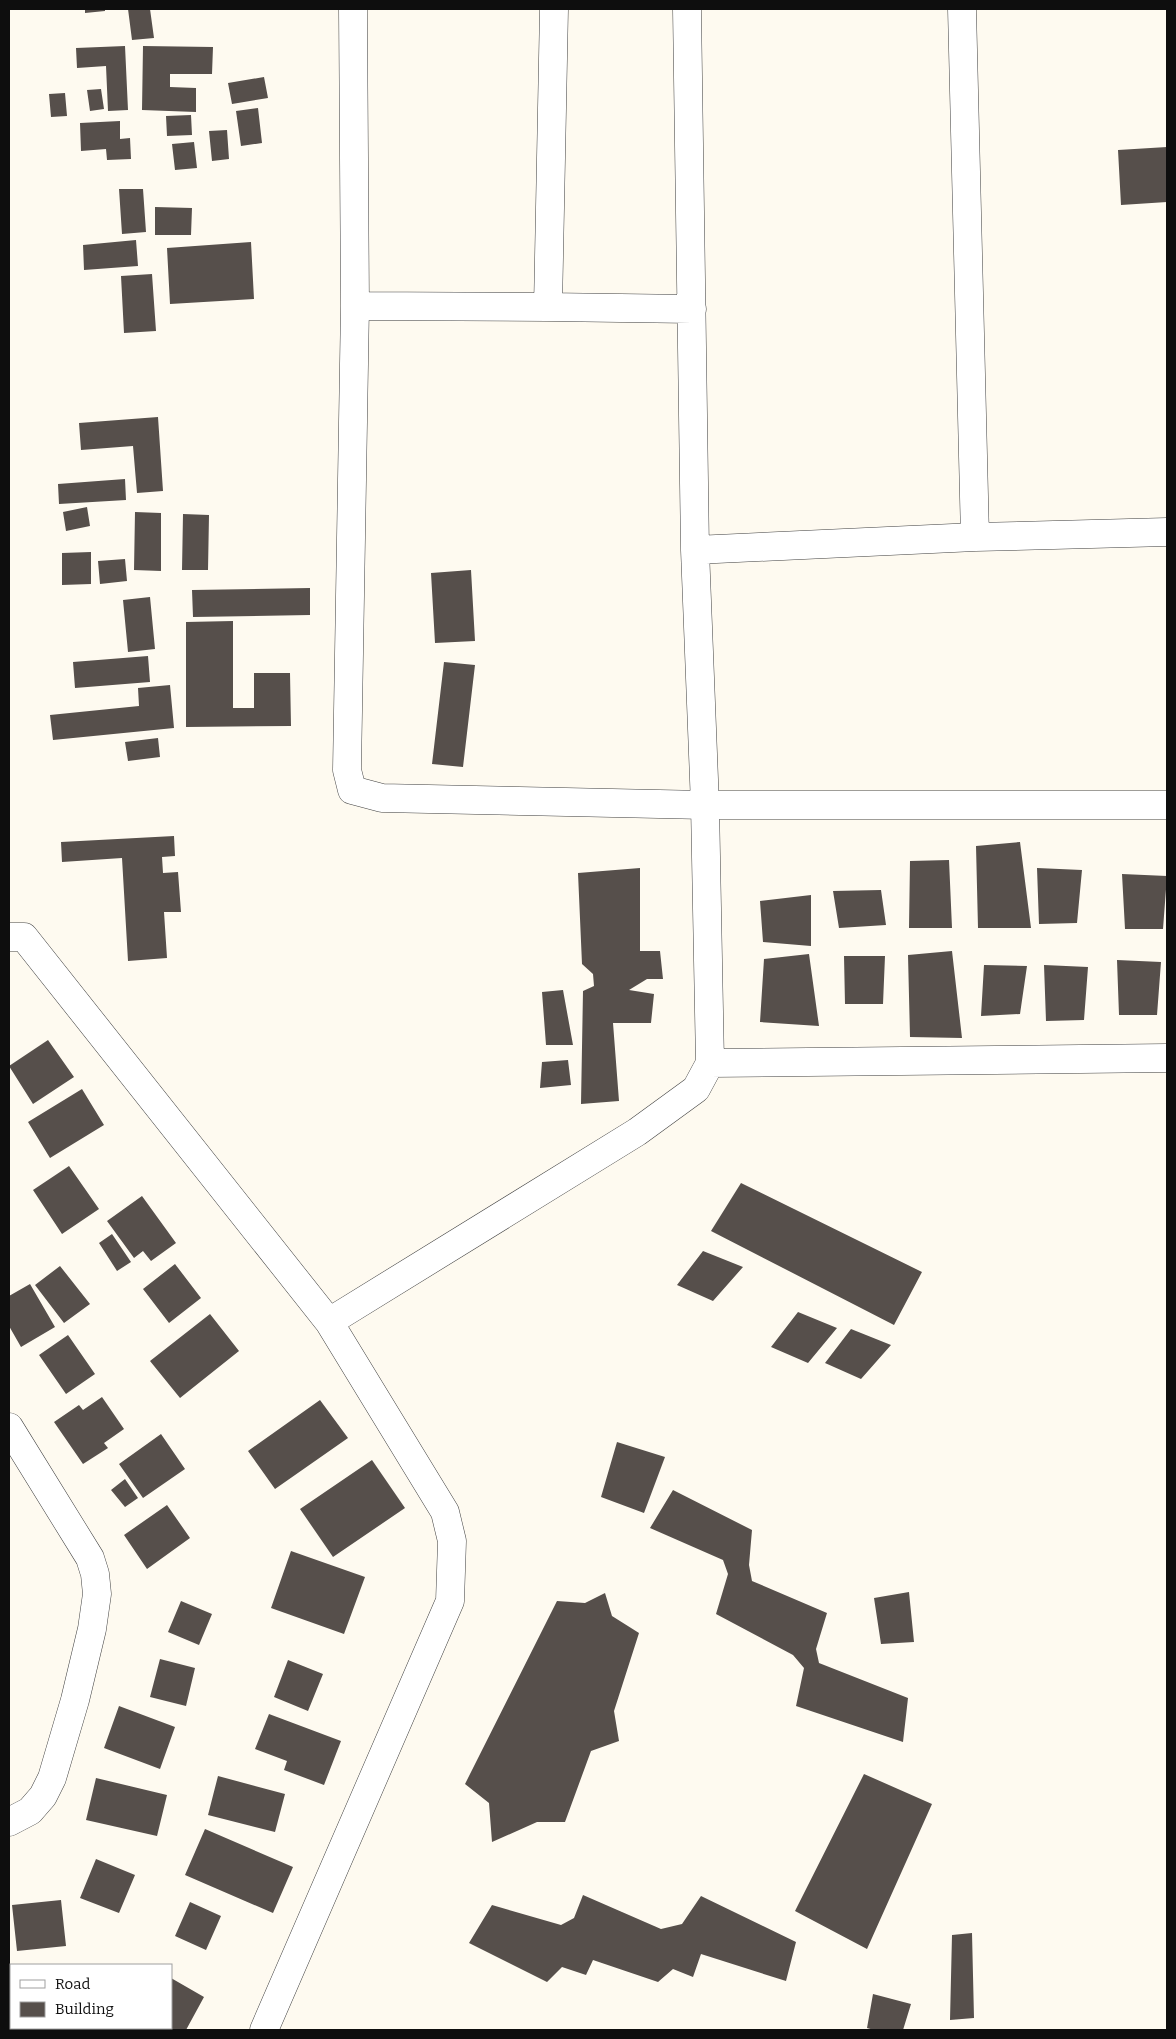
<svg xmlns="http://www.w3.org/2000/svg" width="1176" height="2039" font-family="Bitter,serif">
<rect width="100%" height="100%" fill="#fefaf0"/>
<path fill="#564f4b" d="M85,9H105V11L85,13Z
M128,9H150L154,38L132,40Z
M125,46L128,110L108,111L106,66L77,68L76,48Z
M143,46L213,47L212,74H170V87L196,88V112L142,110Z
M264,77L268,98L232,104L228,83Z
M101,89L104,109L90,111L87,90Z
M65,93L67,116L51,117L49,94Z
M258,108L262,143L241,146L236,111Z
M191,115L192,135L167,136L166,116Z
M120,121V139L130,138L131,159L107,160L106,149L81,151L80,123Z
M227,130L229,159L212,161L209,131Z
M194,142L197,168L175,170L172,144Z
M1167,147V202L1121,205L1118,150Z
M119,189H143L146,232L122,234Z
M155,207L192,208L191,235H155Z
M136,240L138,266L84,270L83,245Z
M251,242L254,299L170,304L167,248Z
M152,274L156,331L124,333L121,276Z
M158,417L163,491L137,493L133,446L81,450L79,423Z
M125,479L126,500L59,504L58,484Z
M87,507L90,526L66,531L63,512Z
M135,512L161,513V571L134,570Z
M183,514L209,515L208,570H182Z
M91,552V584L62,585V553Z
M125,559L127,581L100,584L98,561Z
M471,570L475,641L435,643L431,573Z
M310,588V615L193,617L192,590Z
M150,597L155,649L128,652L123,600Z
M233,621V708H254V673H290L291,726L186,727V622Z
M148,656L150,682L75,688L73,662Z
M444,662L475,665L463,767L432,764Z
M170,685L174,728L53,740L50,715L139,706L138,688Z
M158,738L160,757L128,761L125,742Z
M174,836L175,856L162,857L163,873L178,872L181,912H164L167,958L128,961L122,858L62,862L61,842Z
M1020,842L1031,928H978L976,846Z
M949,860L952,928H909L910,861Z
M640,868V951H660L663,979H647L629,990L654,994L651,1023H613L619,1101L581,1104L583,991L594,986L593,974L582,964L578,873Z
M1037,868L1082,870L1077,923L1039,924Z
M1122,874L1167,876L1163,929H1125Z
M881,890L886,925L839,928L833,891Z
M811,895V946L763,942L760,901Z
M952,951L962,1038L910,1037L908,955Z
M809,954L819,1026L760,1022L764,959Z
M844,956H885L883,1004H845Z
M1117,960L1161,962L1157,1015H1119Z
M984,965L1027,966L1020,1014L981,1016Z
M1044,965L1088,967L1084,1020L1046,1021Z
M563,990L573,1045H546L542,992Z
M48,1040L74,1077L33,1104L9,1066Z
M568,1060L571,1085L540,1088L542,1062Z
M82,1089L104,1125L50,1158L28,1122Z
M69,1166L99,1209L62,1234L33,1190Z
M741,1183L922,1272L894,1325L711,1231Z
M142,1196L176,1243L151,1261L143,1251L134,1258L107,1221Z
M112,1234L131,1262L117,1271L99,1243Z
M703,1251L743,1267L713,1301L677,1285Z
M175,1264L201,1298L169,1323L143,1289Z
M60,1266L90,1304L64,1323L35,1285Z
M30,1284L55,1327L21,1347L9,1326V1296Z
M798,1312L837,1328L808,1363L771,1347Z
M210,1314L239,1351L180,1398L150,1361Z
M851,1329L891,1345L861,1379L825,1363Z
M68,1335L95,1374L66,1394L39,1355Z
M102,1397L124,1429L104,1443L108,1448L83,1464L54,1422L79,1405L83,1410Z
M320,1400L348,1438L275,1489L248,1451Z
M161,1434L185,1469L143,1498L119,1464Z
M617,1442L665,1457L644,1513L601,1497Z
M372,1460L405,1508L333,1557L300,1509Z
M125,1479L138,1498L125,1507L111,1490Z
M673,1490L752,1530L749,1565L752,1581L827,1613L816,1649L819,1663L908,1698L903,1742L796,1706L804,1668L793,1655L716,1614L728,1574L723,1560L650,1528Z
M167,1505L190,1538L147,1569L124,1535Z
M291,1551L365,1577L344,1634L271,1608Z
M909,1592L914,1642L881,1644L874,1598Z
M605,1593L612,1616L639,1633L614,1711L619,1741L591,1751L565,1822H537L492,1842L489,1803L465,1784L557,1601L585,1603Z
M181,1601L212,1614L199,1645L168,1632Z
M160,1659L195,1668L186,1706L150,1697Z
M288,1660L323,1674L308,1711L274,1697Z
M119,1706L175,1727L160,1769L104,1748Z
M269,1714L341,1741L324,1785L284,1770L287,1761L255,1749Z
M864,1774L932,1804L867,1949L795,1911Z
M218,1776L285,1794L275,1832L208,1815Z
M96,1778L167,1795L157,1836L86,1820Z
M205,1829L293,1867L273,1913L185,1875Z
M96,1859L135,1875L119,1913L80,1898Z
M583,1895L661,1929L682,1924L701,1896L796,1942L786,1981L701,1954L693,1977L673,1969L658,1982L593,1960L586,1975L562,1967L547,1982L469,1943L492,1905L561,1925L574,1918Z
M61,1900L66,1946L17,1951L12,1905Z
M190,1902L221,1916L206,1950L175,1936Z
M972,1933L974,2018L950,2020L952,1935Z
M171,1978L204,1997L186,2030H168L164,2028H171Z
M873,1994L911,2004L903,2030H874L867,2028Z
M16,2028H52L53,2030H16Z
M78,2028H115V2030H78Z"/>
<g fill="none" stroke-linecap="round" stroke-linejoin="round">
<defs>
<path id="street" d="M353,9L355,306L347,770L352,790L382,798L705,805H1167
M962,9L975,537
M355,306L548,307L692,309
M548,307L554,9
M695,550L975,537L1167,532
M9,937H24L329,1322L445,1512L452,1541L450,1601L264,2030
M710,1063L1167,1058
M329,1322L637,1132L696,1089L710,1063L705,805L695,550L687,9
M9,1427L90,1558L95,1574L97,1594L92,1629L75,1700L52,1778L43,1796L30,1811L9,1822"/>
</defs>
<use href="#street" stroke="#414141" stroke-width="29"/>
<use href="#street" stroke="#fff" stroke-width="28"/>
</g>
<rect width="1176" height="2039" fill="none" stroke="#0e0e0e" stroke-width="20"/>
<rect x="10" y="1964" width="162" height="65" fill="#ffffff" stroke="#9f9f9f"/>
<rect x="20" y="1980" width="25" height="8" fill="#ffffff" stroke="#9f9f9f"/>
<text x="55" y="1989" font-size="15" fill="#0e0e0e">Road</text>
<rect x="20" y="2002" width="25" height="15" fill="#564f4b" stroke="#9f9f9f"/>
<text x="55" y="2014" font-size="15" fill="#0e0e0e">Building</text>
</svg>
